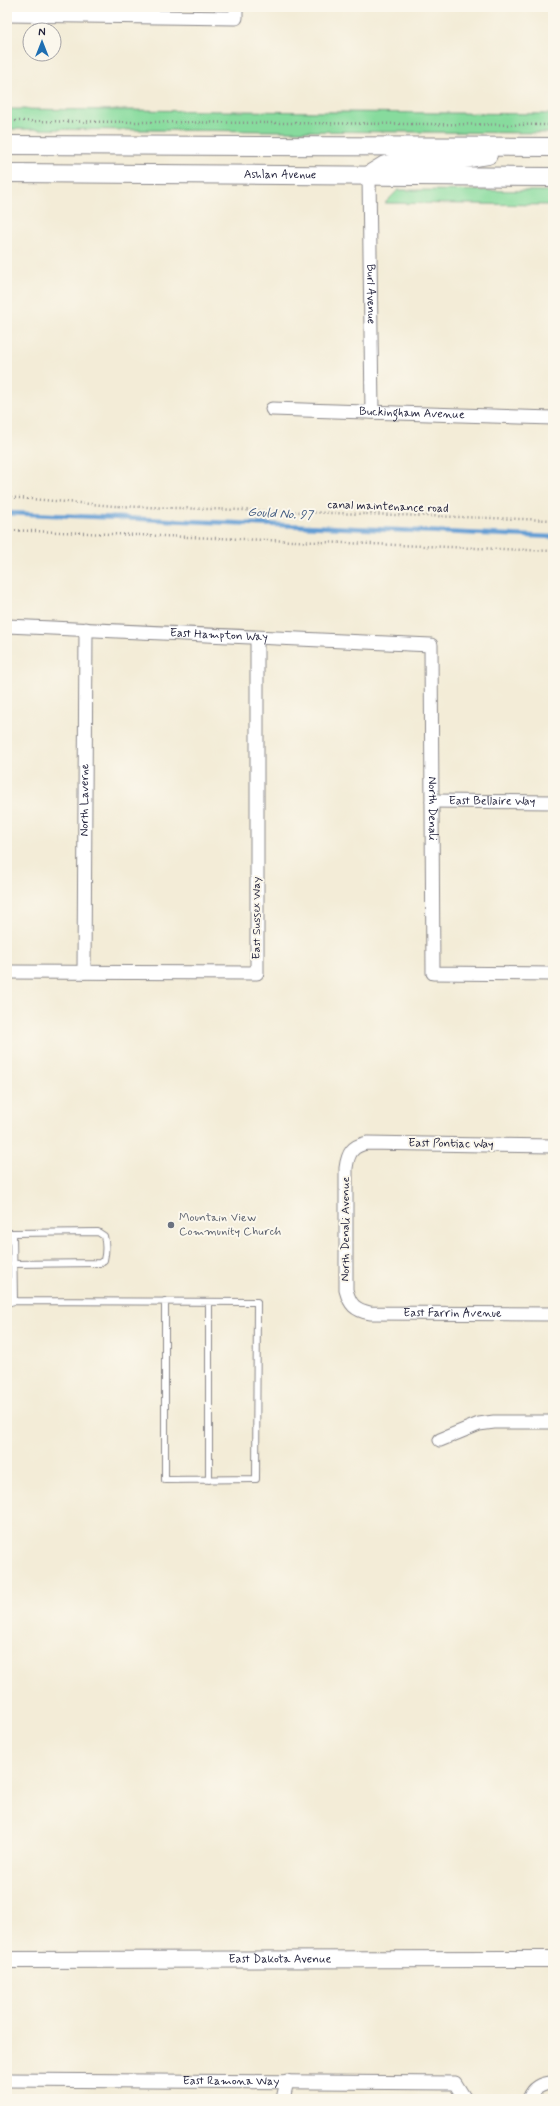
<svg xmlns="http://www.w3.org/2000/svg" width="560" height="2106" font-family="Mynerve,sans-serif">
<rect width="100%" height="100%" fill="#fbf7ec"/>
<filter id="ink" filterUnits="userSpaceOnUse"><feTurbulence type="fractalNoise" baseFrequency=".025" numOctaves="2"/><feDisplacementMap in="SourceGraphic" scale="8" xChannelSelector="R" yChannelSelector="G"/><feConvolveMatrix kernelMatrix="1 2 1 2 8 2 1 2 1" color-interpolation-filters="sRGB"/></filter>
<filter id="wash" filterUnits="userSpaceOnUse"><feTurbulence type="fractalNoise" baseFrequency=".012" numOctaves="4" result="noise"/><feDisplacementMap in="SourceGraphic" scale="16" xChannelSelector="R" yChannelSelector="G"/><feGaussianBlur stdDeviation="0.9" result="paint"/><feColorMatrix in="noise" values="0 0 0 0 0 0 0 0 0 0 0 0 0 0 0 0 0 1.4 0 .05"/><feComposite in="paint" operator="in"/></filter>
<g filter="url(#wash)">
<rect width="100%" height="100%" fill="#f3ecd7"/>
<path fill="#87db9d" stroke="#547e6c" d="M7,109L553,114V133L7,129Z
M398,190L553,191V205L385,203Z"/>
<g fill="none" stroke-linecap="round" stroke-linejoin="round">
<path stroke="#649ed4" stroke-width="4.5" d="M7,513L553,537"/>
</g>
</g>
<g filter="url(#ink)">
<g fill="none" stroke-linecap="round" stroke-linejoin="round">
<defs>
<path id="service" d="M7,1233H13L14,1301
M13,1233L98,1232L104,1236C106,1244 106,1252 104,1260L100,1263L13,1264
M209,1302V1480
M7,1303L14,1301C95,1301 176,1302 257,1302L256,1479L165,1480V1301"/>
<g id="minor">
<path d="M7,15L236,18V7"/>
<path id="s1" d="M369,175L372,412"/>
<path id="s2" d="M272,409L553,418"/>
<path id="s3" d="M7,626L431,645L433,973L553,974"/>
<path id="s4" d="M432,801L553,802"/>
<path d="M7,972L257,973V638"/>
<path id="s5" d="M84,972L86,629"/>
<path id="s6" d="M553,1146L367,1143C352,1146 348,1153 346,1168V1290C350,1305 355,1310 370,1313L553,1314"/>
<path d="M440,1440L479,1424L494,1422H553"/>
<path id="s7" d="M7,2080L455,2083L465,2099"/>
<path d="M283,2099L287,2081"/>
<path d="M529,2099C533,2088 542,2083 553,2083"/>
</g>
<g id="tertiary">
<path id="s8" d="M7,1960L553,1959"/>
</g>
<g id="secondary">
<path d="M7,145L553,147"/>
<path id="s9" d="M7,173L553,177"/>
<path d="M372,173L385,165L399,162L457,160L488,155"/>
</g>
</defs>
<use href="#service" stroke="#8a8789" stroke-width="8"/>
<use href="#minor" stroke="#8a8789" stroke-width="15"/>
<use href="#tertiary" stroke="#8a8789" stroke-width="18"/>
<use href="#secondary" stroke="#8a8789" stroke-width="20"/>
<path stroke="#8a8789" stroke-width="2.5" stroke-dasharray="1 3" stroke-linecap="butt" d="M7,121L553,125
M7,497L115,506L553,520
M7,530L553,551"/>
<use href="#service" stroke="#fff" stroke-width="6"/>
<use href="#minor" stroke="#fff" stroke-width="13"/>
<use href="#tertiary" stroke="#fff" stroke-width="16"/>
<use href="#secondary" stroke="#fff" stroke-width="18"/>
</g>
</g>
<circle fill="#6b7280" stroke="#fbf7ec" stroke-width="1.5" cx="171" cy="1225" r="4"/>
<g text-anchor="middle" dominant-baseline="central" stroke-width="4" stroke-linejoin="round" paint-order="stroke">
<g font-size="12" fill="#22223b" stroke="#fbf7ec">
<text stroke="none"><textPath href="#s9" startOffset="273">Ashlan Avenue</textPath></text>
<text stroke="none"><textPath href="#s1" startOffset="119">Burl Avenue</textPath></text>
<text stroke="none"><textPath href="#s2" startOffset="140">Buckingham Avenue</textPath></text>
<text transform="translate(388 507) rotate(2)">canal maintenance road</text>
<text stroke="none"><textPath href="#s3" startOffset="212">East Hampton Way</textPath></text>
<text stroke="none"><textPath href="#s5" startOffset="172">North Laverne</textPath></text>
<text stroke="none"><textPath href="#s4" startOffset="60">East Bellaire Way</textPath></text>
<text stroke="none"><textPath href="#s3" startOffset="588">North Denali</textPath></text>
<text transform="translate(257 918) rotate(-90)">East Sussex Way</text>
<text transform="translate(451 1144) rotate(1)">East Pontiac Way</text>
<text transform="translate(346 1229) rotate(-90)">North Denali Avenue</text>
<text stroke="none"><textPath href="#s6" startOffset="462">East Farrin Avenue</textPath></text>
<text stroke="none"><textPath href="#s8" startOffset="273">East Dakota Avenue</textPath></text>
<text stroke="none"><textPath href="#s7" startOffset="224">East Ramona Way</textPath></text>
</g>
<g font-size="12" fill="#5b616d" stroke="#fbf7ec" text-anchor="start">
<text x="179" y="1218">Mountain View<tspan x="179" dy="14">Community Church</tspan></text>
</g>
<g font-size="13" font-style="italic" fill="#405a80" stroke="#fbf7ec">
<text transform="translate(280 514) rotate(3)">Gould No. 97</text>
</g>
</g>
<rect width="560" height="2106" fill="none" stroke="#fbf7ec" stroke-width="24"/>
<g transform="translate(42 42)"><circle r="19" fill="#fbf7ec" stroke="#a4a2a5"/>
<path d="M0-3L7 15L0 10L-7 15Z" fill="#1f6fb2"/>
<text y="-6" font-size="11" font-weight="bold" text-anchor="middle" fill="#22223b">N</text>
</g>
</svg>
